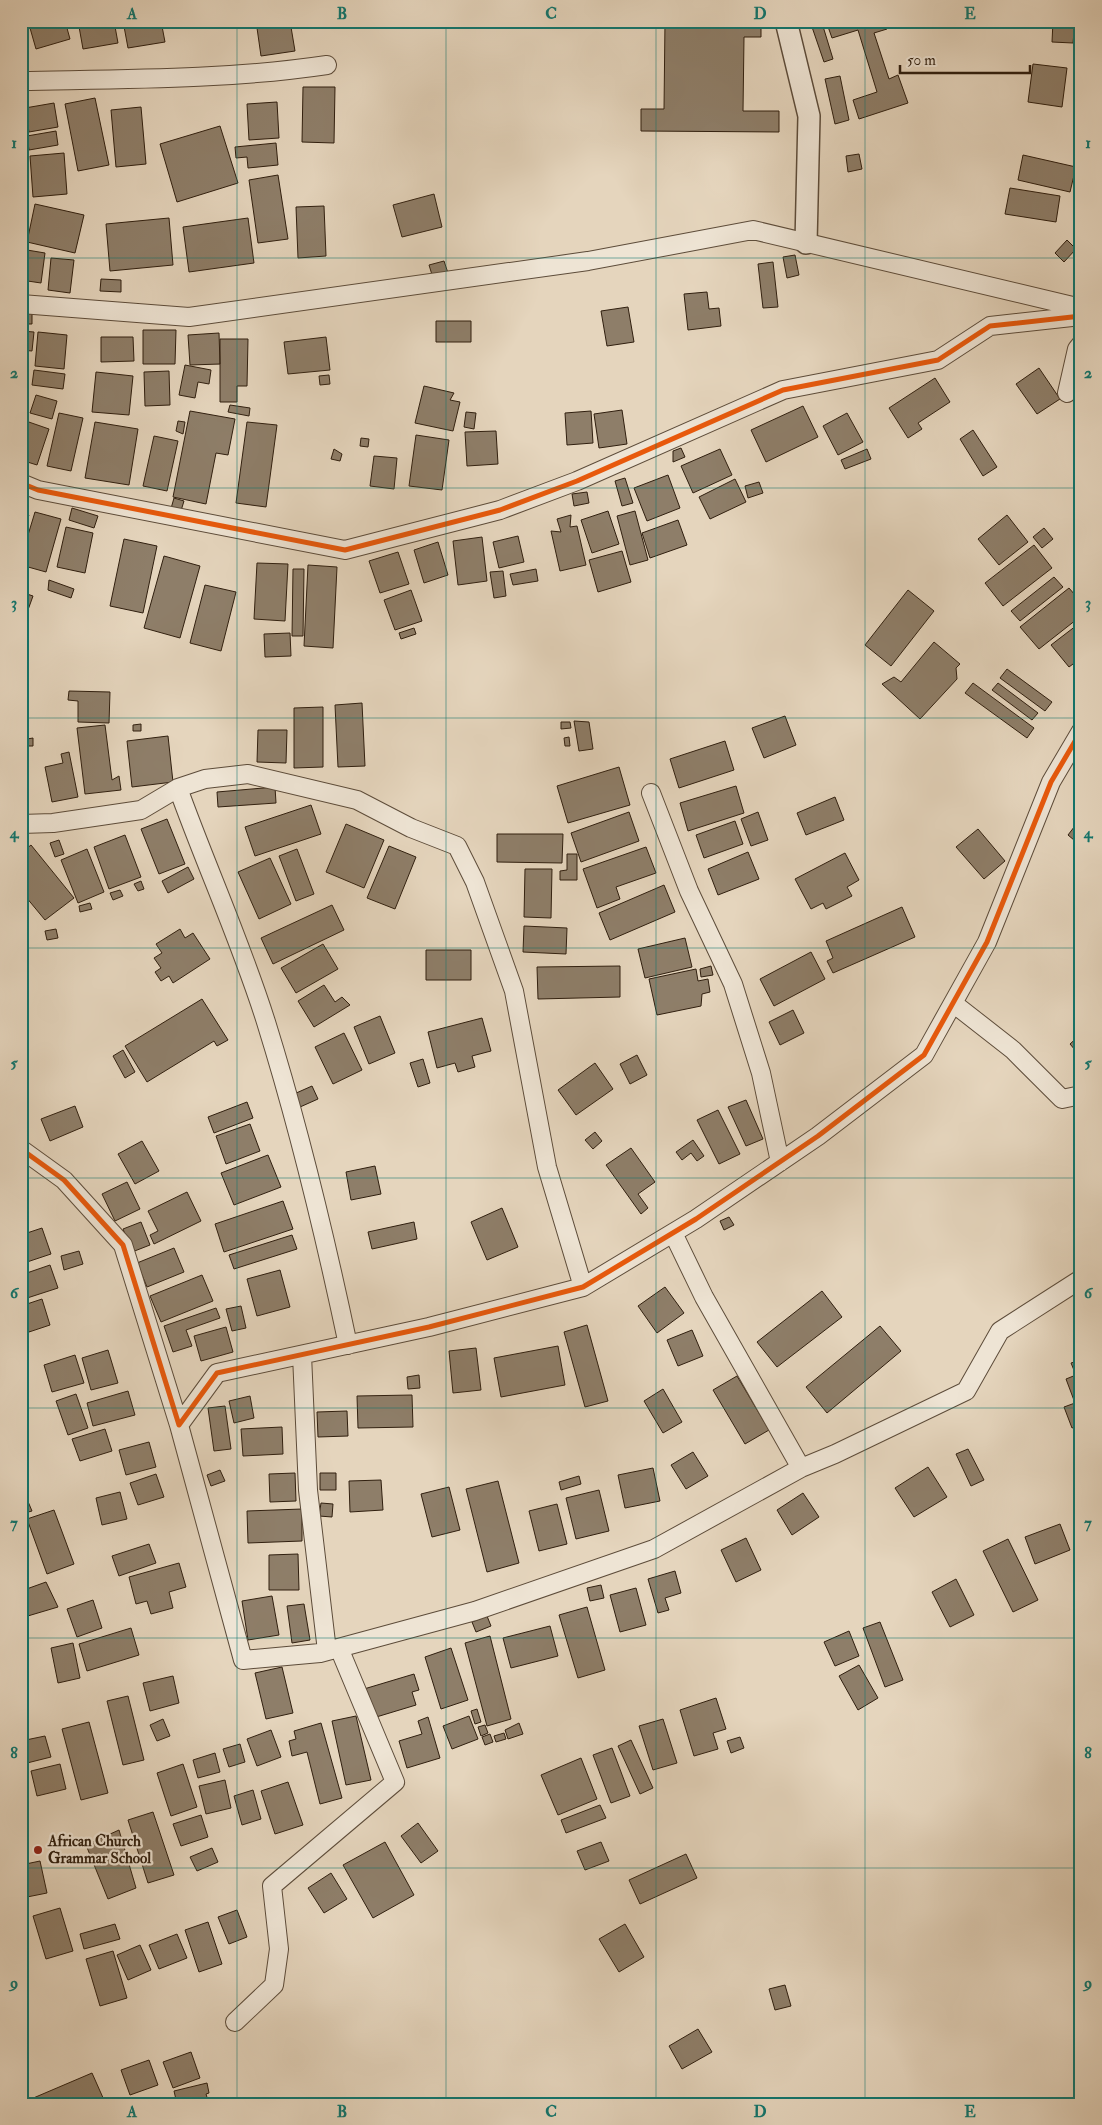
<svg xmlns="http://www.w3.org/2000/svg" width="1102" height="2125" font-family="'IM FELL Double Pica',serif">
<rect width="100%" height="100%" fill="#e5d5bd"/>
<filter id="stains"><feTurbulence type="fractalNoise" baseFrequency=".004" numOctaves="4"/><feColorMatrix values="0 0 0 0 .2 0 0 0 0 .09 0 0 0 0 .02 0 0 0 .5 -.17"/></filter>
<radialGradient id="worn" r=".72"><stop offset=".6" stop-color="#630" stop-opacity="0"/><stop offset="1" stop-color="#630" stop-opacity=".3"/></radialGradient>
<path fill="#8e7e69" stroke="#301f0f" d="M28,21H65L70,39L36,49Z
M78,21H114L118,43L83,49Z
M123,21H161L165,42L128,48Z
M256,21H290L295,51L261,56Z
M665,21H761V37H744L743,111H779V132L641,131V109H664Z
M826,21H884L887,29L874,33L889,79L898,75L908,103L859,119L853,100L877,92L858,30L832,38Z
M1053,21L1075,22L1073,43L1052,42Z
M822,23L833,59L824,62L812,27Z
M1033,64L1067,68L1062,107L1028,102Z
M840,76L849,120L835,124L825,79Z
M303,87H335L334,143L302,142Z
M95,98L109,165L78,171L65,104Z
M277,102L279,138L249,140L247,104Z
M54,103L58,127L29,132L25,108Z
M141,107L146,164L116,167L111,110Z
M220,126L238,183L177,202L160,144Z
M56,131L58,145L29,150L27,136Z
M276,143L278,165L248,168L247,157L236,158L235,147Z
M64,153L67,194L33,197L30,156Z
M859,154L862,169L848,172L846,156Z
M1023,155L1076,167L1070,192L1018,180Z
M278,175L288,239L258,243L249,180Z
M1010,188L1060,196L1056,222L1005,214Z
M434,194L442,227L402,237L393,205Z
M35,204L84,215L75,253L27,242Z
M324,206L326,256L298,258L296,207Z
M169,218L173,265L110,271L106,224Z
M248,218L254,263L189,272L183,227Z
M1067,240L1076,249L1064,262L1055,253Z
M21,249L45,253L41,283L21,280Z
M795,255L799,275L787,278L783,257Z
M51,258L74,260L70,293L48,290Z
M444,261L448,273L433,278L429,265Z
M773,262L778,307L763,308L758,264Z
M101,279L121,280V292L100,291Z
M707,292L709,309L719,308L721,326L688,330L684,294Z
M628,307L634,342L607,346L601,311Z
M32,312V324H22V313Z
M436,321H471V342H436Z
M143,330H176L175,364H143Z
M21,331L34,332L32,351L21,350Z
M38,332L67,335L64,369L35,366Z
M219,333L220,364L190,365L188,335Z
M101,337H133L134,361L101,362Z
M326,337L330,370L288,374L284,342Z
M220,339H248L247,386H237V402H220Z
M185,365L211,370L209,384L198,382L195,398L179,395Z
M1039,368L1060,399L1037,414L1016,384Z
M34,370L65,374L63,389L32,385Z
M169,371L170,405L145,406L144,372Z
M96,372L133,376L129,415L92,412Z
M329,375L330,384L320,385L319,376Z
M935,378L950,402L918,423L922,429L908,438L889,408Z
M424,386L454,393L450,400L460,402L453,431L415,423Z
M21,389L28,403L21,407Z
M36,395L57,401L52,419L30,413Z
M230,405L250,408L249,416L228,412Z
M803,406L818,437L766,462L751,430Z
M622,410L627,444L599,448L594,414Z
M190,411L235,419L228,455L216,453L206,504L173,497Z
M591,411L593,443L567,445L565,413Z
M466,412L476,413L474,429L464,427Z
M59,413L83,418L71,471L47,466Z
M847,413L863,442L838,455L823,426Z
M23,420L49,429L37,465L21,460Z
M178,421L185,422L183,434L176,431Z
M95,422L138,429L129,485L85,478Z
M247,422L277,425L266,507L236,503Z
M973,430L997,467L983,476L960,439Z
M496,431L498,464L467,466L465,432Z
M416,435L449,440L442,490L409,486Z
M154,436L178,441L167,491L143,486Z
M361,438L369,439L368,447L360,446Z
M681,448L685,457L673,462V451Z
M334,449L342,454L340,461L331,459Z
M720,449L732,475L693,493L681,466Z
M867,449L871,459L845,469L841,460Z
M374,456L397,458L394,489L370,486Z
M668,475L680,508L647,521L634,488Z
M625,478L633,503L622,506L615,481Z
M735,479L746,502L710,519L699,497Z
M759,482L763,493L748,498L745,486Z
M587,492L589,503L574,506L572,494Z
M174,498L184,501L180,514L170,512Z
M72,508L98,516L94,528L69,520Z
M608,511L619,544L592,553L581,520Z
M635,511L648,560L630,565L617,516Z
M35,512L61,519L46,572L21,565V558Z
M21,513L29,515L21,535Z
M571,515L570,527L577,526L586,565L560,571L551,531L561,532L557,519Z
M1007,515L1028,542L999,565L978,539Z
M678,520L687,545L650,558L642,533Z
M66,527L93,533L85,573L57,567Z
M1044,528L1053,539L1042,548L1033,537Z
M518,536L524,562L499,568L493,542Z
M482,537L487,581L458,585L453,541Z
M124,539L157,546L143,613L110,606Z
M438,542L448,575L424,583L414,550Z
M1034,545L1052,568L1003,606L985,583Z
M622,551L631,582L598,592L589,560Z
M398,552L409,584L380,593L369,561Z
M164,556L200,566L180,638L144,628Z
M257,563L288,564L285,621L254,619Z
M308,565L337,567L333,648L304,646Z
M293,569H304L303,636H292Z
M536,569L538,581L513,585L510,574Z
M503,571L506,596L494,598L490,572Z
M1054,577L1063,587L1020,621L1011,611Z
M49,580L74,589L71,598L48,590Z
M205,585L236,592L221,651L190,643Z
M1069,588L1081,602V616L1039,649L1020,627Z
M411,590L422,621L395,630L384,600Z
M908,590L934,611L891,666L865,645Z
M21,592L33,596L24,621L21,620Z
M1081,622V658L1069,667L1051,645Z
M414,628L416,634L401,639L399,633Z
M290,633L291,656L265,657L264,634Z
M934,642L960,664L956,668L957,679L920,719L882,684L894,677L901,682Z
M1007,669L1052,702L1045,711L1000,678Z
M973,683L1034,728L1027,738L965,693Z
M998,683L1038,713L1032,720L992,690Z
M69,691L110,692L109,723L78,722V701L68,700Z
M362,703L365,766L338,767L335,705Z
M323,707V767L294,768V708Z
M785,716L796,745L764,758L752,728Z
M574,721L589,722L593,749L579,751Z
M561,722H570L571,728L561,729Z
M141,724V731H133V725Z
M105,725L112,780L119,776L121,790L85,794L77,728Z
M258,730H287L286,763L257,762Z
M168,736L173,782L132,787L127,741Z
M569,737L570,746H565L564,738Z
M33,738V746H28L27,739Z
M725,741L734,770L679,788L670,759Z
M69,752L78,797L52,802L45,767L63,763L61,754Z
M619,767L630,805L568,823L557,786Z
M736,786L744,813L688,831L680,803Z
M275,787L276,803L218,807L217,792Z
M835,797L844,820L806,835L797,813Z
M311,805L321,834L255,856L245,827Z
M629,812L639,841L581,862L571,833Z
M758,812L768,840L751,846L741,819Z
M1081,818V846L1068,835Z
M167,819L185,864L159,874L141,829Z
M735,821L743,844L704,858L696,835Z
M346,824L384,840L364,888L326,872Z
M978,829L1005,861L984,879L956,847Z
M497,834H563L562,863L497,862Z
M125,835L141,877L109,889L94,847Z
M59,840L64,854L55,857L50,843Z
M31,845L74,898L45,920L21,891V853Z
M389,846L416,857L395,909L367,898Z
M646,847L656,873L616,887L620,899L597,908L583,869Z
M87,849L104,892L78,903L61,860Z
M297,849L314,894L296,901L279,856Z
M748,852L759,879L718,895L708,869Z
M845,853L859,880L847,887L852,896L826,909L823,903L811,909L795,879Z
M567,854H577V880H560V871L567,870Z
M270,858L291,904L259,919L238,872Z
M188,867L194,879L168,893L162,881Z
M525,869H552L551,918L524,917Z
M141,881L144,889L138,891L134,884Z
M664,885L675,912L610,940L599,913Z
M120,890L123,896L113,900L110,893Z
M90,903L92,909L80,912L79,906Z
M332,905L344,930L273,964L261,938Z
M902,907L915,937L833,973L827,961L833,958L826,941Z
M524,926L567,928L566,954L523,952Z
M56,929L58,938L47,940L45,931Z
M180,929L185,938L193,933L210,959L173,983L169,976L161,981L155,972L161,968L154,958L162,953L156,944Z
M685,938L692,967L645,978L638,949Z
M323,944L338,969L296,993L281,968Z
M426,950H471V980H426Z
M811,952L825,979L774,1006L760,979Z
M620,966V997L538,999L537,967Z
M711,966L713,975L701,977L700,969Z
M696,969L698,981L708,979L710,992L702,994L701,1006L657,1015L649,979Z
M324,985L335,1002L342,997L350,1005L314,1027L298,1001Z
M202,999L228,1040L217,1046L214,1041L147,1082L125,1046Z
M793,1010L804,1033L780,1045L769,1022Z
M380,1016L395,1053L369,1064L354,1027Z
M482,1018L491,1051L472,1056L475,1067L458,1072L455,1063L437,1068L428,1032Z
M344,1033L362,1070L333,1084L315,1047Z
M1081,1034V1057L1070,1044Z
M123,1050L135,1072L125,1078L113,1056Z
M637,1055L647,1075L630,1084L620,1064Z
M423,1059L430,1083L418,1087L410,1063Z
M595,1063L613,1089L576,1115L558,1090Z
M312,1086L318,1099L300,1107L294,1094Z
M746,1100L763,1139L746,1146L728,1107Z
M247,1102L253,1118L214,1133L208,1117Z
M75,1106L83,1127L50,1141L41,1119Z
M718,1110L740,1154L719,1164L697,1120Z
M250,1124L260,1151L226,1164L216,1136Z
M595,1132L602,1141L593,1149L585,1140Z
M693,1140L704,1156L697,1161L691,1153L682,1160L676,1152Z
M142,1141L159,1171L135,1184L118,1154Z
M631,1148L655,1182L638,1194L648,1208L641,1214L606,1165Z
M268,1155L281,1187L234,1205L221,1173Z
M375,1166L381,1194L351,1200L346,1172Z
M127,1182L140,1209L115,1221L102,1194Z
M187,1192L201,1221L154,1244L150,1235L158,1231L148,1211Z
M283,1201L293,1229L224,1252L215,1224Z
M502,1208L518,1247L487,1260L471,1222Z
M729,1217L734,1225L724,1230L720,1221Z
M141,1222L150,1245L132,1252L123,1229Z
M414,1222L417,1239L372,1249L368,1232Z
M42,1228L51,1254L21,1264V1235Z
M292,1235L297,1249L234,1269L229,1255Z
M174,1248L184,1272L147,1287L137,1263Z
M79,1251L83,1264L64,1270L61,1256Z
M50,1265L58,1288L21,1300V1275Z
M280,1270L290,1307L257,1316L247,1279Z
M202,1275L213,1301L161,1322L150,1296Z
M665,1287L684,1313L657,1333L638,1306Z
M822,1291L842,1317L777,1367L757,1342Z
M42,1299L50,1325L29,1332L21,1306Z
M241,1306L246,1328L232,1331L226,1309Z
M216,1308L220,1318L186,1330L192,1346L173,1352L164,1326Z
M587,1325L608,1401L585,1407L564,1332Z
M880,1326L901,1351L827,1413L806,1387Z
M226,1327L233,1352L201,1361L194,1336Z
M692,1330L703,1356L678,1366L667,1340Z
M558,1346L565,1385L501,1397L494,1358Z
M476,1348L481,1390L453,1393L449,1351Z
M108,1350L118,1383L91,1390L82,1358Z
M75,1355L84,1383L52,1392L44,1365Z
M1081,1360V1425L1072,1428L1064,1407L1075,1403L1066,1379L1076,1375L1071,1363Z
M419,1375L420,1388L408,1389L407,1377Z
M737,1376L769,1430L745,1444L713,1390Z
M663,1389L682,1422L663,1433L644,1401Z
M128,1391L135,1415L93,1426L87,1403Z
M76,1394L88,1428L68,1435L56,1401Z
M412,1395L413,1427L358,1428L357,1396Z
M250,1396L254,1418L234,1423L229,1401Z
M225,1406L231,1449L214,1451L208,1408Z
M347,1411L348,1436L318,1437L317,1412Z
M282,1427L283,1454L243,1456L241,1429Z
M105,1429L112,1451L80,1461L72,1439Z
M149,1442L156,1467L126,1475L119,1450Z
M968,1449L984,1480L971,1486L956,1454Z
M22,1451L28,1474L21,1476V1452Z
M693,1452L708,1476L686,1489L671,1465Z
M928,1467L947,1497L914,1517L895,1488Z
M653,1468L660,1501L625,1508L618,1475Z
M220,1470L225,1481L211,1486L207,1475Z
M295,1473L296,1501L270,1502L269,1474Z
M320,1473H336V1490H320Z
M156,1474L164,1497L138,1505L130,1483Z
M579,1476L581,1484L561,1490L559,1482Z
M381,1480L383,1510L350,1512L349,1481Z
M498,1481L519,1563L487,1572L466,1489Z
M21,1485L32,1511L21,1514Z
M449,1487L460,1530L432,1537L421,1494Z
M599,1490L609,1531L576,1539L566,1498Z
M120,1492L127,1519L102,1525L96,1498Z
M803,1493L819,1517L792,1535L777,1510Z
M321,1503L333,1504L332,1517L319,1516Z
M557,1504L567,1544L539,1551L529,1511Z
M302,1509V1541L248,1543L247,1511Z
M54,1510L74,1564L47,1574L27,1519Z
M1060,1524L1070,1550L1035,1564L1025,1537Z
M746,1538L761,1570L736,1582L721,1550Z
M1008,1539L1038,1600L1013,1612L983,1551Z
M149,1544L156,1563L119,1576L112,1556Z
M298,1554L299,1590H269V1555Z
M179,1563L186,1587L169,1592L173,1608L151,1614L147,1601L136,1604L129,1577Z
M675,1571L681,1593L665,1598L669,1610L658,1613L648,1579Z
M956,1579L974,1615L950,1627L932,1592Z
M46,1582L58,1607L21,1618V1591Z
M601,1585L604,1598L590,1601L587,1588Z
M636,1588L646,1625L620,1632L610,1595Z
M272,1596L279,1635L248,1640L242,1601Z
M93,1600L102,1628L77,1637L67,1609Z
M304,1604L310,1640L292,1643L287,1606Z
M587,1607L605,1670L578,1678L559,1615Z
M487,1616L491,1626L476,1632L472,1622Z
M880,1622L903,1680L885,1687L863,1628Z
M550,1626L558,1656L511,1668L503,1638Z
M131,1628L139,1655L87,1671L79,1644Z
M849,1631L859,1656L835,1666L824,1642Z
M490,1636L511,1719L487,1726L465,1643Z
M73,1643L80,1678L58,1683L51,1648Z
M451,1648L468,1700L441,1709L425,1657Z
M859,1665L878,1698L858,1710L839,1676Z
M282,1667L293,1713L266,1719L255,1673Z
M414,1674L419,1690L412,1692L416,1705L373,1718L364,1689Z
M173,1676L179,1703L150,1711L143,1683Z
M128,1696L144,1760L123,1765L107,1701Z
M716,1698L726,1729L713,1733L718,1749L694,1756L680,1710Z
M477,1709L481,1722L475,1724L471,1711Z
M356,1716L371,1780L346,1785L332,1721Z
M469,1716L478,1739L452,1749L443,1726Z
M428,1717L440,1758L407,1768L399,1741L422,1734L418,1721Z
M163,1719L170,1736L157,1741L150,1725Z
M663,1719L677,1763L653,1770L639,1726Z
M89,1722L108,1793L81,1800L62,1729Z
M321,1723L342,1798L320,1804L307,1752L292,1756L289,1741L296,1739L294,1731Z
M519,1723L523,1734L508,1739L505,1730Z
M485,1725L488,1733L481,1736L478,1727Z
M271,1730L281,1757L257,1766L247,1739Z
M504,1733L506,1739L496,1742L494,1736Z
M490,1734L493,1742L485,1745L482,1737Z
M45,1736L51,1757L27,1763L21,1741Z
M740,1737L744,1748L731,1753L727,1741Z
M631,1740L653,1788L640,1794L618,1746Z
M240,1744L245,1762L229,1767L223,1749Z
M612,1748L630,1796L611,1803L593,1755Z
M215,1753L220,1772L198,1778L193,1760Z
M581,1758L597,1799L558,1815L541,1775Z
M60,1764L66,1789L37,1796L31,1771Z
M183,1764L197,1807L171,1816L157,1773Z
M225,1780L231,1808L206,1814L199,1786Z
M288,1782L303,1825L275,1834L261,1791Z
M253,1790L261,1819L242,1825L234,1796Z
M600,1805L606,1818L566,1833L561,1820Z
M153,1812L174,1875L148,1883L128,1820Z
M201,1815L208,1837L181,1846L173,1824Z
M418,1823L438,1851L421,1863L401,1836Z
M119,1830L136,1888L108,1899L86,1845Z
M385,1842L414,1895L373,1918L343,1865Z
M601,1842L609,1861L585,1870L577,1851Z
M212,1848L218,1862L197,1871L190,1857Z
M686,1854L697,1878L640,1904L629,1880Z
M40,1861L47,1893L22,1898L21,1865Z
M331,1873L347,1899L324,1913L308,1888Z
M60,1908L73,1951L46,1959L33,1916Z
M237,1910L247,1937L229,1944L218,1917Z
M208,1922L222,1964L199,1972L185,1930Z
M115,1924L120,1939L84,1949L80,1934Z
M625,1924L644,1957L619,1972L599,1939Z
M177,1934L187,1958L159,1969L149,1945Z
M140,1945L151,1970L128,1980L117,1955Z
M113,1951L127,1998L100,2006L86,1959Z
M785,1985L791,2006L775,2010L769,1989Z
M698,2029L712,2052L682,2069L669,2046Z
M191,2052L200,2078L173,2088L163,2062Z
M149,2060L158,2085L130,2095L121,2070Z
M92,2073L104,2100L95,2104H33L31,2099Z
M207,2083L209,2093L206,2094L209,2104H177L174,2091Z"/>
<g fill="none" stroke-linecap="round" stroke-linejoin="round">
<defs>
<path id="minor" d="M21,81C123,79 226,80 327,65
M21,304L189,317L588,261L753,230L1081,308
M1067,393L1077,349L1081,344
M21,483L38,490L345,550L500,510L577,481L783,390L938,360L990,326L1081,316
M178,788C206,866 241,942 266,1022C299,1128 325,1236 348,1345
M651,793L689,891L733,984L761,1073L780,1162
M21,824L53,823L141,810L178,788L205,779L248,774L357,800L411,828L457,846L475,882L514,991L547,1167L583,1287
M953,1003L1013,1050L1062,1099L1081,1095
M21,1149L64,1180L123,1245L179,1425L217,1373L429,1327L583,1287L696,1219L818,1136L924,1055L987,942L1051,782L1081,731
M673,1233L704,1297L801,1468L835,1454L966,1391L1000,1331L1081,1279
M302,1355L308,1490L327,1651
M179,1425L243,1660L320,1653L475,1611L654,1549L801,1468
M235,2022L274,1985L279,1949L272,1886L395,1782L339,1648"/>
<path id="tertiary" d="M786,21L809,116L806,243"/>
</defs>
<use href="#minor" stroke="#5d4c3a" stroke-width="20"/>
<use href="#tertiary" stroke="#5d4c3a" stroke-width="24"/>
<use href="#minor" stroke="#eee4d4" stroke-width="18"/>
<use href="#tertiary" stroke="#eee4d4" stroke-width="21"/>
<defs>
<path id="cycleway" d="M21,483L38,490L345,550L500,510L577,481L783,390L938,360L990,326L1081,316
M21,1149L64,1180L123,1245L179,1425L217,1373L429,1327L583,1287L696,1219L818,1136L924,1055L987,942L1051,782L1081,731"/>
</defs>
<use href="#cycleway" stroke="#eee4d4" stroke-width="8"/>
<use href="#cycleway" stroke="#e8590c" stroke-width="5"/>
</g>
<path fill="none" stroke="#0f766e" stroke-width="1" stroke-opacity="0.55" d="M237,21V2104M446,21V2104M656,21V2104M865,21V2104M21,258H1081M21,488H1081M21,718H1081M21,948H1081M21,1178H1081M21,1408H1081M21,1638H1081M21,1868H1081"/>
<circle fill="#8f2418" stroke="#eee4d4" stroke-width="2" cx="38" cy="1850" r="5"/>
<g text-anchor="middle" dominant-baseline="central" stroke-width="4.5" stroke-linejoin="round" paint-order="stroke">
<g font-size="15" font-weight="bold" fill="#301f0f" stroke="#eee4d4" text-anchor="start">
<text x="48" y="1841">African Church<tspan x="48" dy="17">Grammar School</tspan></text>
</g>
</g>
<rect width="1102" height="2125" fill="none" stroke="#e5d5bd" stroke-width="55"/>
<path d="M900 65v8h130v-8" fill="none" stroke="#301f0f" stroke-width="2.5"/>
<text x="907" y="65" font-size="15" fill="#301f0f" stroke="#eee4d4" stroke-width="4" paint-order="stroke">50 m</text>
<rect x="28" y="28" width="1046" height="2070" fill="none" stroke="#0f766e" stroke-width="2"/>
<g font-size="16" text-anchor="middle" font-weight="bold" fill="#0f766e">
<text x="132" y="19">A</text>
<text x="342" y="19">B</text>
<text x="551" y="19">C</text>
<text x="760" y="19">D</text>
<text x="970" y="19">E</text>
<text x="14" y="148">1</text>
<text x="1088" y="148">1</text>
<text x="14" y="378">2</text>
<text x="1088" y="378">2</text>
<text x="14" y="608">3</text>
<text x="1088" y="608">3</text>
<text x="14" y="838">4</text>
<text x="1088" y="838">4</text>
<text x="14" y="1068">5</text>
<text x="1088" y="1068">5</text>
<text x="14" y="1298">6</text>
<text x="1088" y="1298">6</text>
<text x="14" y="1528">7</text>
<text x="1088" y="1528">7</text>
<text x="14" y="1758">8</text>
<text x="1088" y="1758">8</text>
<text x="14" y="1988">9</text>
<text x="1088" y="1988">9</text>
<text x="132" y="2117">A</text>
<text x="342" y="2117">B</text>
<text x="551" y="2117">C</text>
<text x="760" y="2117">D</text>
<text x="970" y="2117">E</text>
</g>
<rect width="100%" height="100%" filter="url(#stains)"/>
<rect width="100%" height="100%" fill="url(#worn)"/>
</svg>
